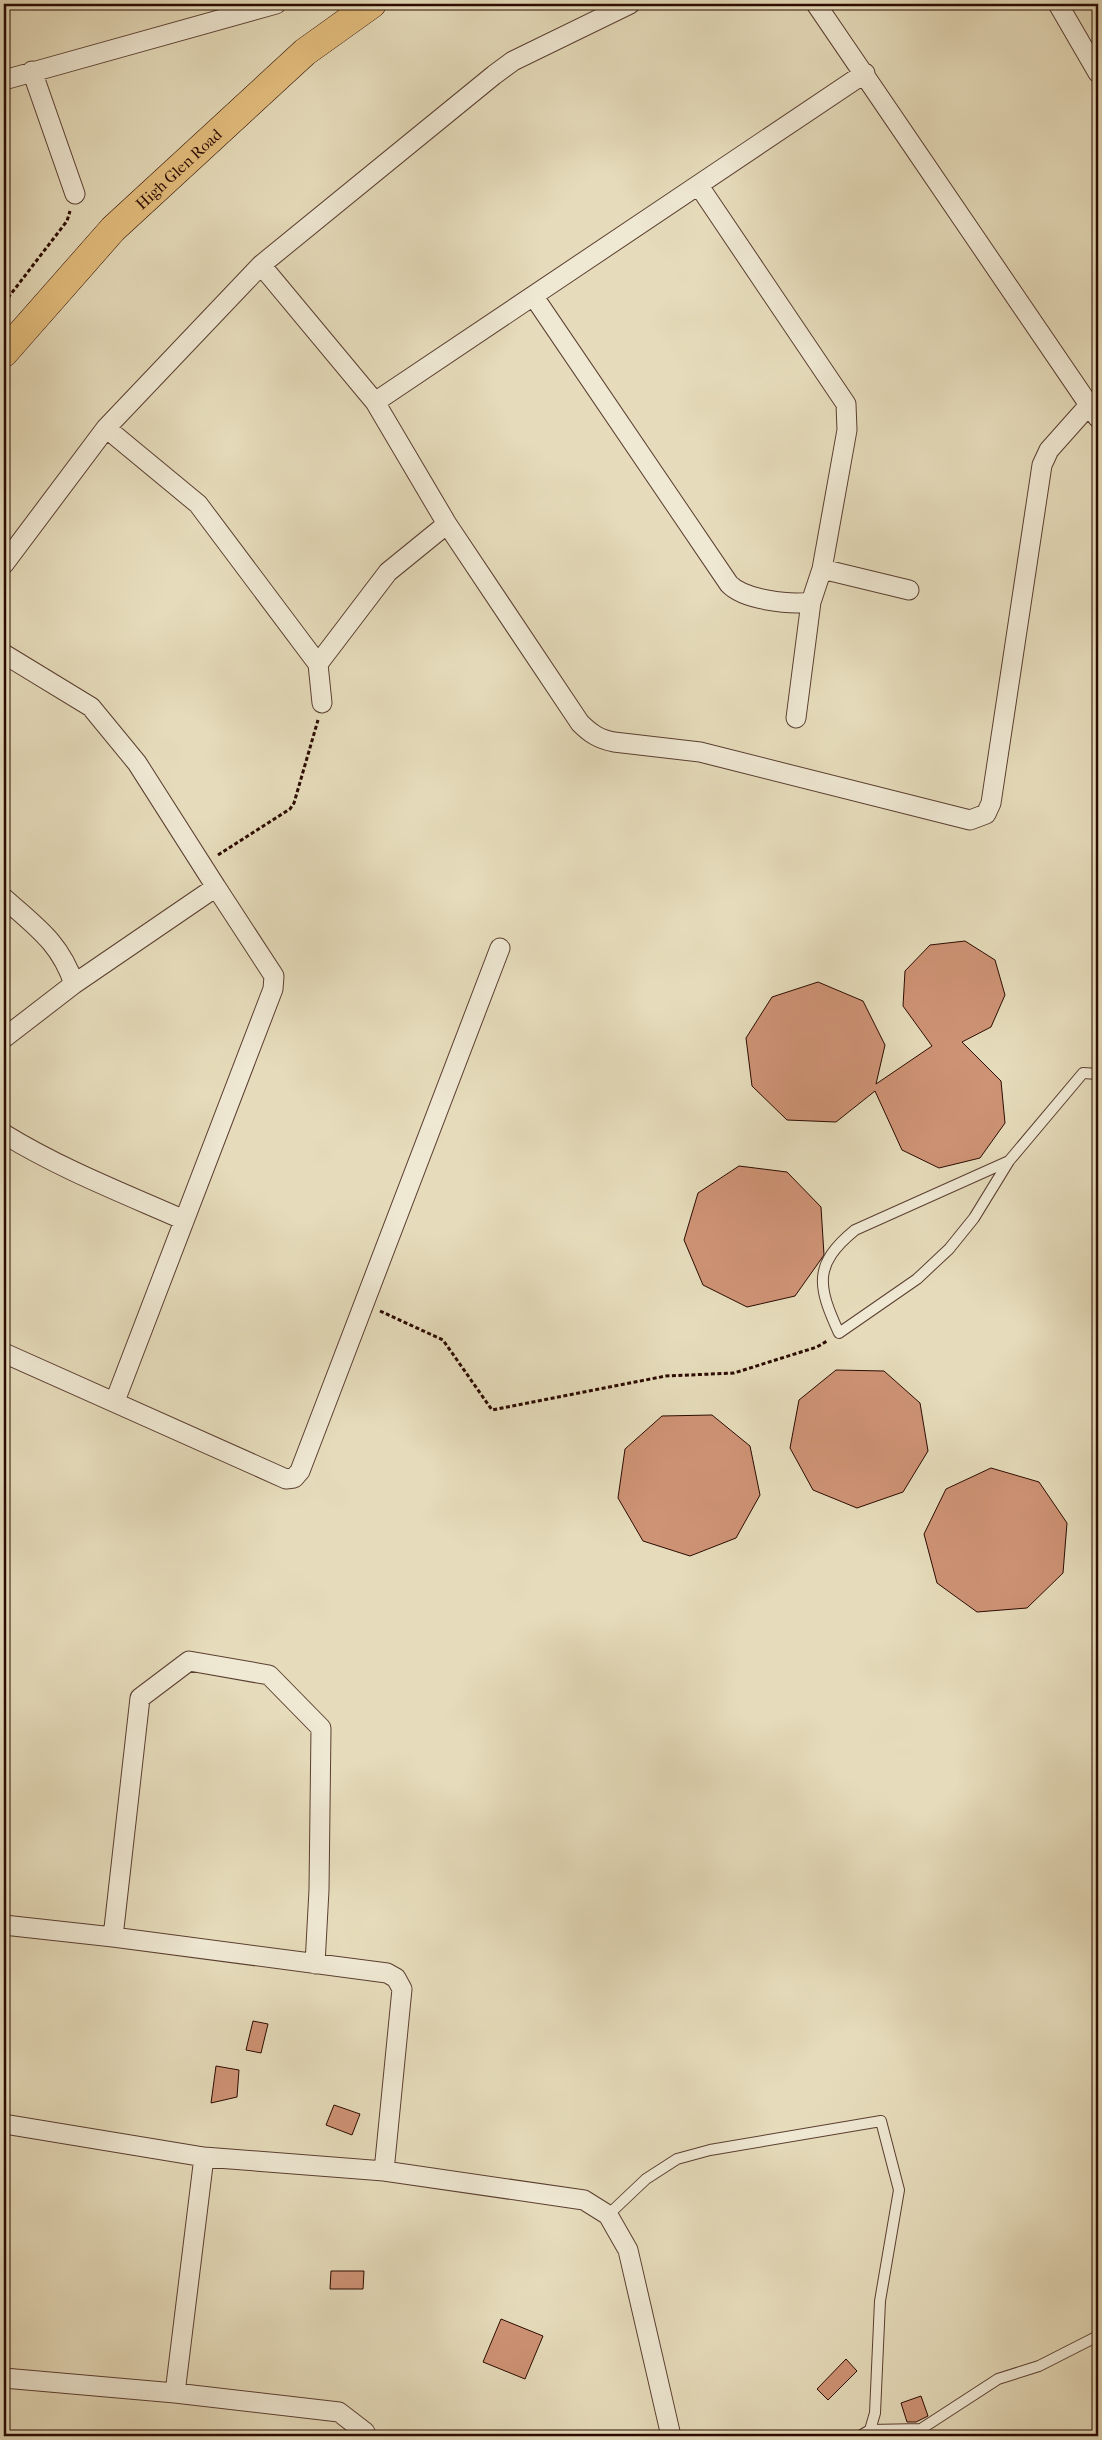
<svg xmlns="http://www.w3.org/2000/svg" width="1102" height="2440" font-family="'IM FELL French Canon',serif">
<rect width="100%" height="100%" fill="#e6dcbb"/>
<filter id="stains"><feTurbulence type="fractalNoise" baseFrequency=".004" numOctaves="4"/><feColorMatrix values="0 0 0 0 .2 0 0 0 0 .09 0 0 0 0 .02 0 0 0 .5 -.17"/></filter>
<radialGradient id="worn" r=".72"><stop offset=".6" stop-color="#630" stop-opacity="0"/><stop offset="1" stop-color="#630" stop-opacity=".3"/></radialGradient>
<path fill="#ce9375" stroke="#2b0a01" d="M965,941L995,960L1005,995L991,1027L962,1042L1001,1081L1005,1123L980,1158L939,1168L902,1150L875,1091L836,1122L787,1120L752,1086L746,1038L772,997L818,982L863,1001L885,1045L876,1084L932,1046L903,1006L905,971L930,945Z
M739,1166L787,1172L821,1207L824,1255L795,1296L747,1307L703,1285L684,1240L698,1193Z
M836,1370L884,1371L920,1403L928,1451L903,1492L857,1508L813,1490L790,1448L799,1400Z
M712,1415L750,1446L760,1495L736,1538L690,1556L643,1541L618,1498L625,1449L662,1416Z
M991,1468L1039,1482L1067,1523L1063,1573L1027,1608L977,1612L937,1583L924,1534L946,1489Z
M253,2021L268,2024L261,2053L246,2050Z
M216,2066L239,2070L237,2097L211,2103Z
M334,2105L360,2114L352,2135L326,2125Z
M331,2271H364L363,2289H330Z
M501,2319L543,2336L525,2379L483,2362Z
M846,2359L857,2371L828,2400L817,2389Z
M921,2396L928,2416L916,2422H907L901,2403Z"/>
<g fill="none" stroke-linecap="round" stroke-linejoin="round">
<defs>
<path id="service" d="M1009,1161L855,1230C812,1265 818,1287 839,1333L917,1279L949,1249L974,1218L1009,1161L1083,1073L1098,1074
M608,2215L646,2179L677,2159L710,2150L881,2121L899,2190L880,2301L875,2413L870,2430L860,2436
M870,2430L921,2429L998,2379L1039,2366L1098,2336"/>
<path id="minor" d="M816,4L1098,418
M1058,4L1098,73
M32,71L75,194
M4,80L276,4
M261,265L375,402L447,524L580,723C591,734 599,739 614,742L700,752L970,820L986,814L991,803L1042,465L1049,450L1089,405
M534,297L729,584C744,600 790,605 811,602L822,569L847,430L846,404L699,186
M375,402L865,73
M106,428L198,504L318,664L322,703
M4,564L106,428L261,265L494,75L513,61L630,4
M822,569L909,590
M4,654L91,707L137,763L216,887
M318,664L388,572L447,524
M796,718L811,602
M4,898C35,926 60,942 74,984
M4,1038L74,984L216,887L274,976L273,989L115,1401
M4,1134C61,1169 123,1193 184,1220
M4,1353L286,1479L294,1478L300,1471L500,948
M4,1925L113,1937L387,1973L396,1978L402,1989L384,2171
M113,1937L140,1698L189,1661L269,1675L321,1728L319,1890L315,1964
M4,2124L204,2157L384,2171L584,2200L608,2215L628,2250L671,2436
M4,2378L175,2393L339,2412L365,2432L366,2436
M175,2393L204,2157"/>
<g id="primary">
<path id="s1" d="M4,353L113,229L305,52L372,4"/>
</g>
</defs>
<use href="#service" stroke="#5a3e30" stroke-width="12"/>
<use href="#minor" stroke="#5a3e30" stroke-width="21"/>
<use href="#primary" stroke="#2b0a01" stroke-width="29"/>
<path stroke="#2b0a01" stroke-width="3" stroke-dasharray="4 2.5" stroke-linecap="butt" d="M4,303L67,221L70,211
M218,855L290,809L294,803L318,720
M380,1311L443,1340L492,1410L666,1376L734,1373L817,1347L827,1341"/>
<use href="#service" stroke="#efe8d3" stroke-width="10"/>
<use href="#minor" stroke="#efe8d3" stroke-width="19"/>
<use href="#primary" stroke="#e3be7e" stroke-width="28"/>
</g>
<g text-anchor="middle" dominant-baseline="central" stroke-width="4.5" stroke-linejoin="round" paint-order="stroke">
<g font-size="16" fill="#2b0a01" stroke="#efe8d3">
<text stroke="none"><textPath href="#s1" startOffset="254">High Glen Road</textPath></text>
</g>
</g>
<rect width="1102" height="2440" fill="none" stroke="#e6dcbb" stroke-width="20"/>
<rect x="5" y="5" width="1092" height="2430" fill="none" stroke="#2b0a01" stroke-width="2.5"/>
<rect x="10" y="10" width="1082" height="2420" fill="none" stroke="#2b0a01"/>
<rect width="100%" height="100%" filter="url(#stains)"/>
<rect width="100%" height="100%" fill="url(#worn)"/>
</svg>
